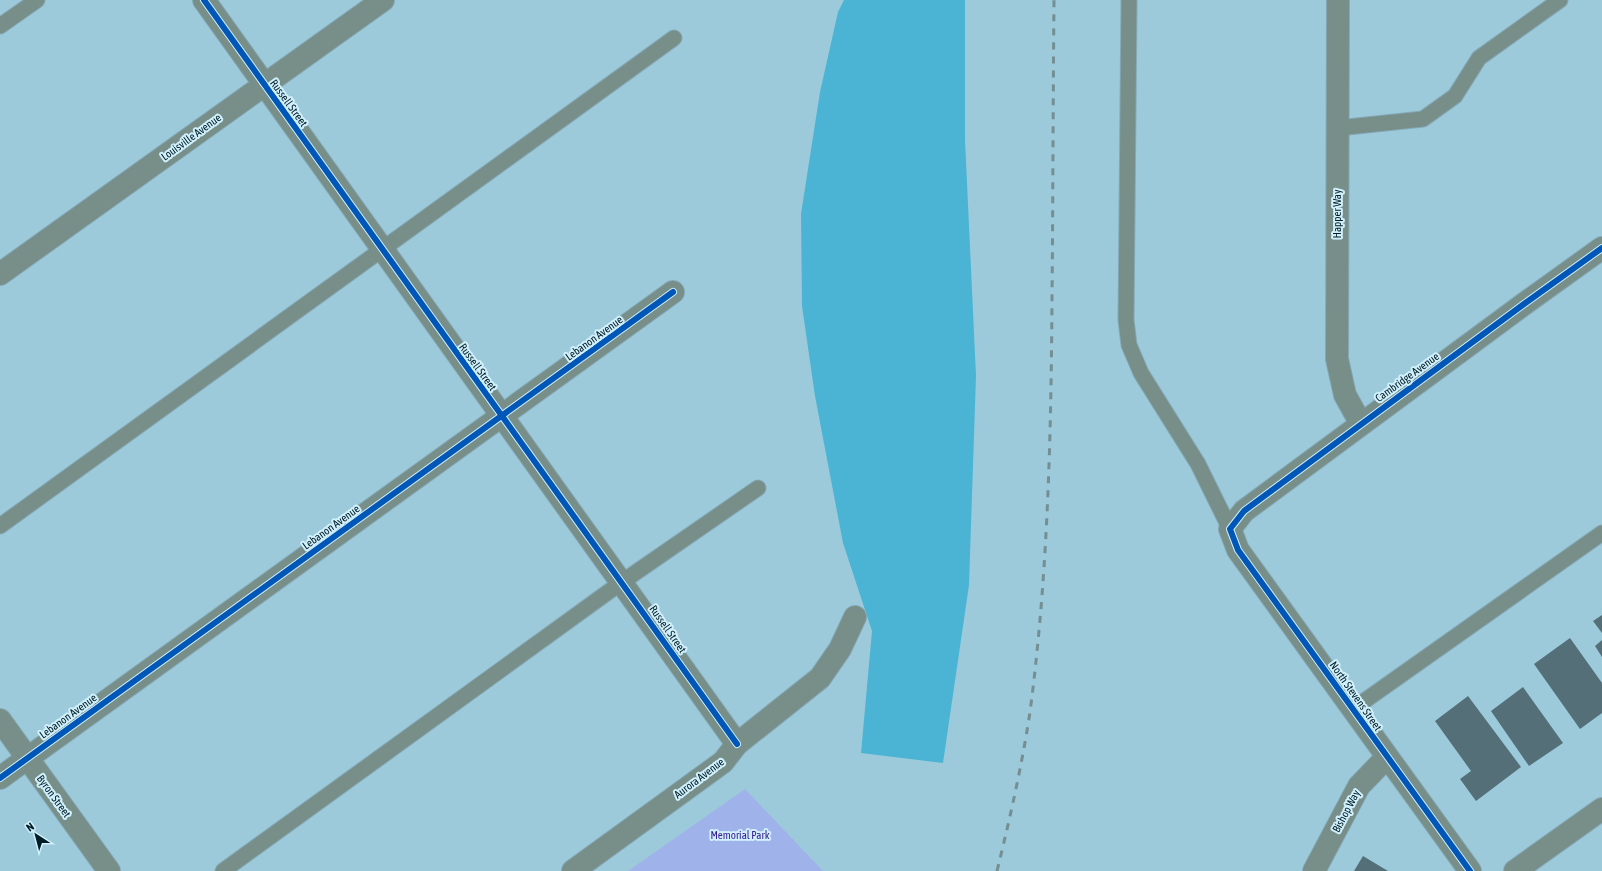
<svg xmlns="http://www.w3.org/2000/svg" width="1602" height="871" font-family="'Asap Condensed',sans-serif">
<rect width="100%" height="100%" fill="#9ccadb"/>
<path fill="#9fb3ea" d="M745,789L823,871H628Z"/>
<path fill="#4bb4d4" d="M844,0H965V140L976,376L969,585L943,763L861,753L872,631L843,543L815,396L802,306L801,214L820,92L838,12Z"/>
<path fill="#546f78" d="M1602,615V633L1593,621Z
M1570,638L1602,683V713L1580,729L1534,664Z
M1602,640V657L1595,646Z
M1523,687L1563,743L1529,766L1491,711Z
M1468,696L1521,767L1476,801L1460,779L1471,771L1435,721Z
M1363,856L1388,871H1354Z"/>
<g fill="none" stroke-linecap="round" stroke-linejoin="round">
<defs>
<path id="lane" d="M1129,0L1126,320L1129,345L1141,373L1198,464L1230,529
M0,26L37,0
M1338,128L1423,119L1455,96L1479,58L1560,0
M0,526L674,38
M1353,709L1602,533
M223,871L622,582L758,488"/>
<path id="street" d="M204,0L737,744
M1338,0L1337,359L1345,395L1361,424
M0,274L383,0
M0,720L109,871
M0,778L673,292
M573,871L723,762L737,744L820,678L840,649L855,617
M1314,871L1359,786L1387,757
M1470,871L1238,550L1230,529L1244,511L1524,304L1602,248
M1515,871L1602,809"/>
</defs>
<use href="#lane" stroke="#85a8b5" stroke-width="17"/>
<use href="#street" stroke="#85a8b5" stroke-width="24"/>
<use href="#lane" stroke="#778e89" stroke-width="15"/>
<use href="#street" stroke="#778e89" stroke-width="22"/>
<path stroke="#758e92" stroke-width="3" stroke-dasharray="7 7" stroke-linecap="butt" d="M997,871C1010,818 1022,765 1030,712C1048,575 1051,437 1052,299C1053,199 1053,100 1054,0"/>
<defs>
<path id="cycleway" d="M204,0L737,744
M0,778L673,292
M1470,871L1238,550L1230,529L1244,511L1524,304L1602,248"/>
</defs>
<use href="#cycleway" stroke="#d0f0fc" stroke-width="8"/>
<use href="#cycleway" stroke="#0057b8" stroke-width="6"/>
</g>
<g text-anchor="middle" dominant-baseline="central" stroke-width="4" stroke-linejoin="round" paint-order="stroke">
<g font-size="11" fill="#011c25" stroke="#d0f0fc">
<text transform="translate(289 103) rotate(54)">Russell Street</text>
<text transform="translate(191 137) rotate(-36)">Louisville Avenue</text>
<text transform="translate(1337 214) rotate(-90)">Happer Way</text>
<text transform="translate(594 338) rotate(-36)">Lebanon Avenue</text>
<text transform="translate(478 367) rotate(54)">Russell Street</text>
<text transform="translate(1407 377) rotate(-36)">Cambridge Avenue</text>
<text transform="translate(331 527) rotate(-36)">Lebanon Avenue</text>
<text transform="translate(668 629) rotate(55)">Russell Street</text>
<text transform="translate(1356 696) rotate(55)">North Stevens Street</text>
<text transform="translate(68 716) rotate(-36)">Lebanon Avenue</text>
<text transform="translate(699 778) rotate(-37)">Aurora Avenue</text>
<text transform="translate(54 796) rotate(54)">Byron Street</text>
<text transform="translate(1346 811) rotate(-62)">Bishop Way</text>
</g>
<g font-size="11" fill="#351690" stroke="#d0f0fc">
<text x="740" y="835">Memorial Park</text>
</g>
</g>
<g transform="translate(36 835) rotate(324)" stroke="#d0f0fc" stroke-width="3" paint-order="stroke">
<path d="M0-3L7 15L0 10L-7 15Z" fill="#011c25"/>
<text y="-6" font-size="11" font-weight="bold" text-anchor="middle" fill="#011c25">N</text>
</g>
</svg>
